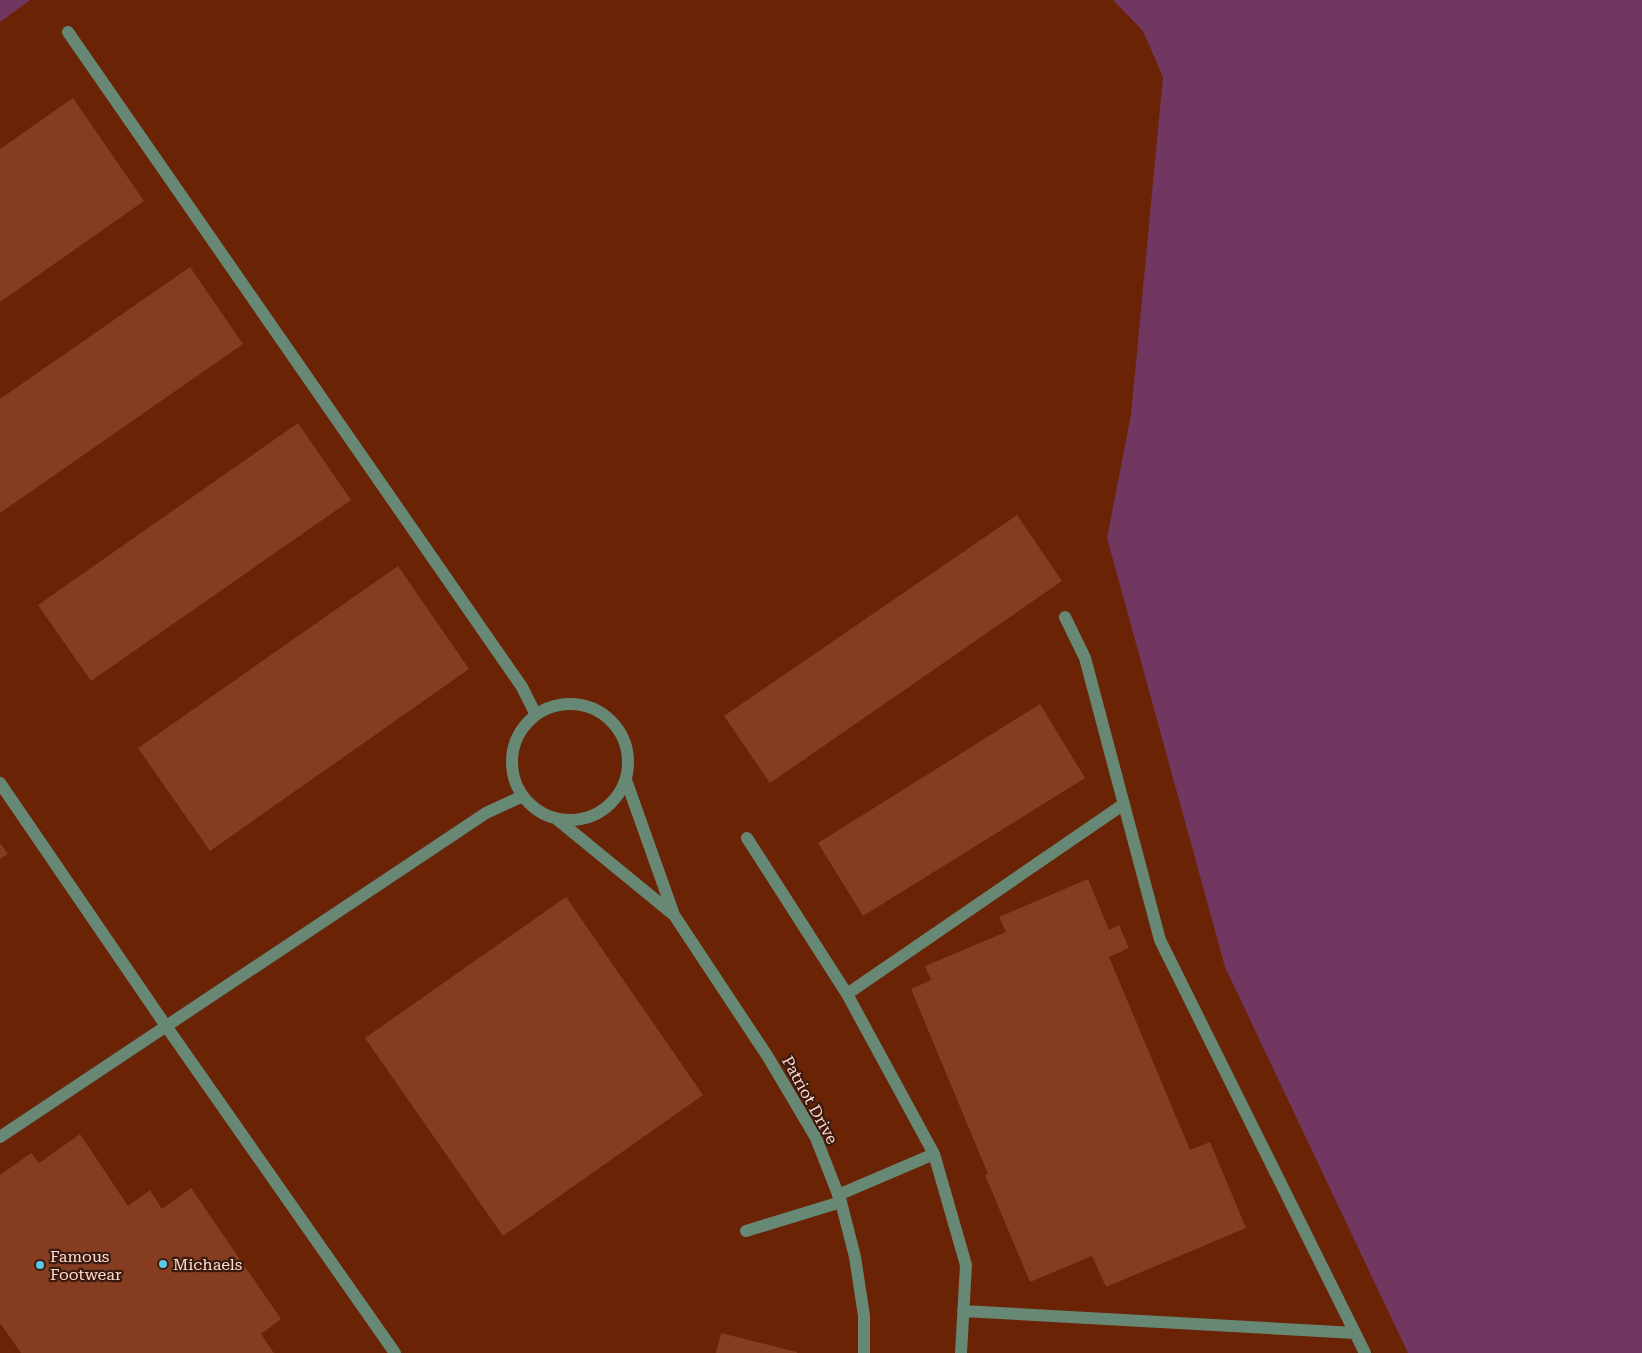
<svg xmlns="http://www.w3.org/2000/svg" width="1642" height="1353" font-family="'Roboto Serif',serif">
<rect width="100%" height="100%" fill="#6a2305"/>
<path fill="#713760" d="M0,0H30L0,22Z
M1113,0H1642V1353H1408L1225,967L1107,538L1131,415L1163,77L1143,31Z"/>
<path fill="#853c21" d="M73,98L144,201L0,302V149Z
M190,267L243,344L0,513V399Z
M298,423L351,500L91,681L38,605Z
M1017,515L1062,581L770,783L724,716Z
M398,566L469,669L210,851L138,748Z
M1040,704L1085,778L863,916L818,843Z
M0,843L8,854L0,859Z
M1088,879L1109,930L1119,925L1129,948L1109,957L1190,1150L1210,1142L1246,1228L1106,1287L1092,1256L1030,1282L985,1175L988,1174L911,989L931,980L925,966L1006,932L999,917Z
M566,897L703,1095L503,1236L365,1038Z
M80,1134L128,1206L150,1190L162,1209L191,1188L281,1319L261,1334L274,1353H21L0,1323V1175L31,1153L39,1163Z
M721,1333L797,1352V1353H716Z"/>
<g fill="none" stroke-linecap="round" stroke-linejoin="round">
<path stroke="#668875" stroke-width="12" d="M68,32L522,687L536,715
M1065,617L1085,658L1160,940L1365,1353
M512 762a58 58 0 1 1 116 0a58 58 0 1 1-116 0Z
M626,780L674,915L768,1057L816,1138L841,1202L855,1257L864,1316V1353
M0,783L166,1026L395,1353
M558,820L674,915
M747,838L847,994
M0,1137L486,813L523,796
M934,1154L966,1265L961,1353
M838,1195L934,1154L847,994L1124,804
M746,1231L841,1202
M963,1311L1355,1333"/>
</g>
<g fill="#5bc8e7" stroke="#3a1a0f" stroke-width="2">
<circle cx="163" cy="1264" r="5"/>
<circle cx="40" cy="1265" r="5"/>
</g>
<g text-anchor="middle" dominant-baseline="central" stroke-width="4.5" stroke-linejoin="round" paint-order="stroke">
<g font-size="16" fill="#fedace" stroke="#3a1a0f">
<text transform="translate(810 1100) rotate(61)">Patriot Drive</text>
</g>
<g font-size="16" fill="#fedace" stroke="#3a1a0f" text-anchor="start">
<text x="50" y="1256">Famous<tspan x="50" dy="18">Footwear</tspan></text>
<text x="173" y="1264">Michaels</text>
</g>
</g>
</svg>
